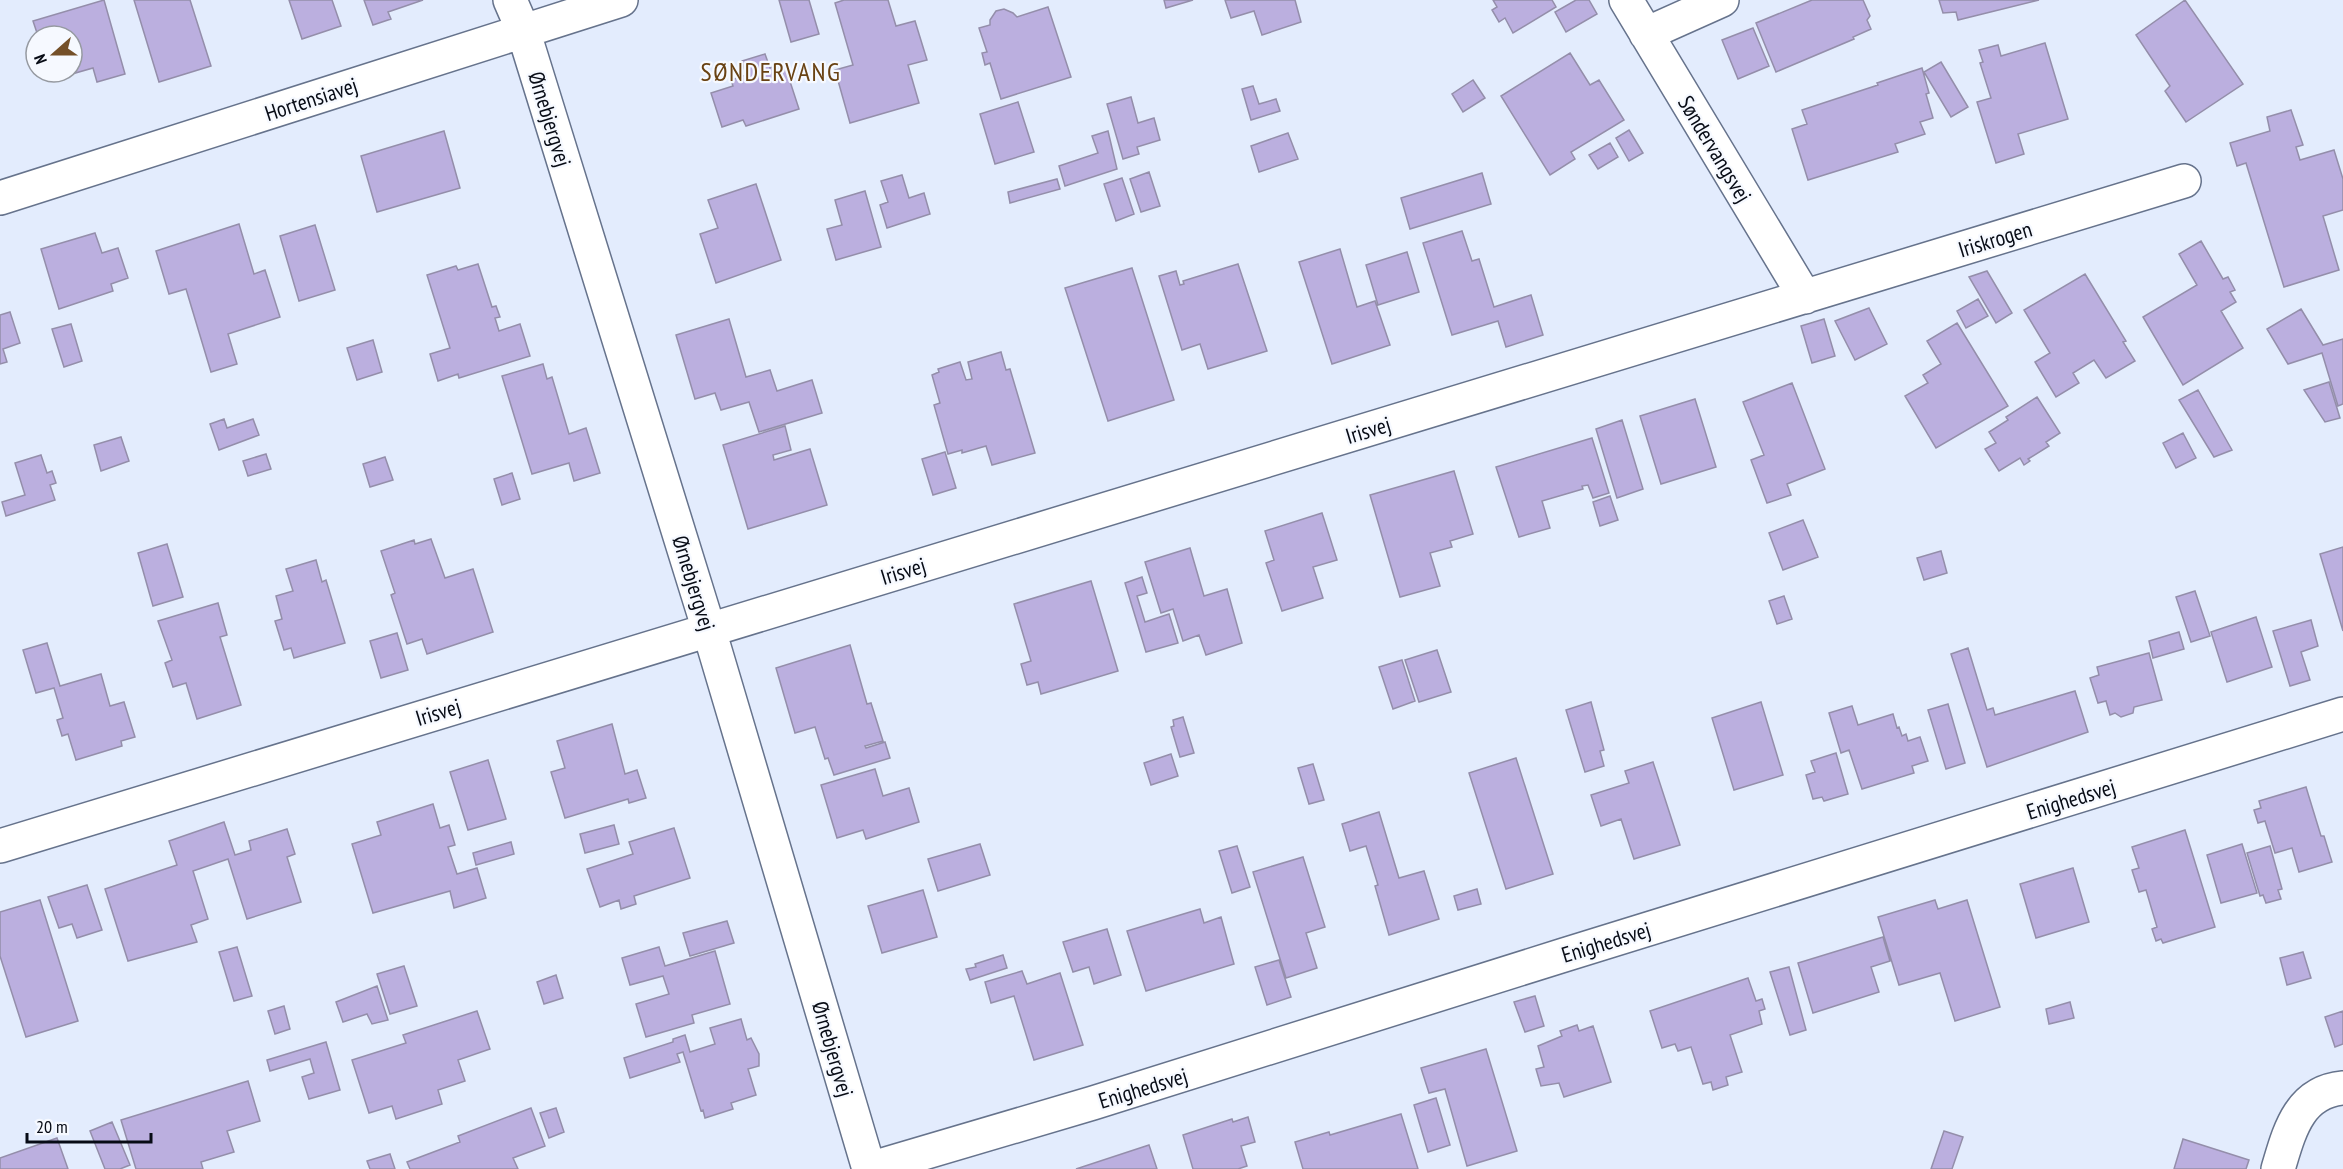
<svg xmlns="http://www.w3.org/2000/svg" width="2343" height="1169" font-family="'PT Sans Narrow',sans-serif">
<rect width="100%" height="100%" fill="#e3ecfd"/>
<path fill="#bbafdf" stroke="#948eaa" stroke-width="1.5" d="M104,0L125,74L97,82L93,68L51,80L48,72H72V36H38L33,21Z
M134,0H190L211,66L159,82Z
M289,0H332L341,26L302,39Z
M364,0H423L388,12L391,19L373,25Z
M779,0H809L819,34L791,42Z
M844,0H888L896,26L915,21L927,60L908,65L919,103L850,123L835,70L853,65L835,3Z
M1164,0H1193L1166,8Z
M1225,0H1295L1301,22L1262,35L1254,11L1231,18Z
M1493,0H1552L1556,7L1513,33L1505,18L1499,22L1492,10L1497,7Z
M1576,0H1589L1597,14L1566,32L1555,12Z
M1812,0H1863L1870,16L1867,20L1871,29L1853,37L1854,39L1776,72L1756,23Z
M1939,0H2039L1958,20L1956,12L1943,13Z
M2185,0L2243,84L2186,122L2165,91L2170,86L2136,35Z
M1048,7L1071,77L1001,99L990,63L985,65L982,53L987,52L979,28L990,25V20L996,11L1004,9L1013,13L1017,17Z
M1753,28L1769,66L1738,79L1722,40Z
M2045,43L2068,119L2018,134L2024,154L1996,163L1977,102L1991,98L1980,63L1983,62L1979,50L1998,45L2001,56Z
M1570,53L1590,85L1599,80L1624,120L1571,152L1575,159L1550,175L1501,96Z
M765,54L770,68L784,63L799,109L746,126L743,120L722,127L711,93L733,86L731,80L746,75L742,61Z
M1941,62L1968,107L1951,117L1924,72Z
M1922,68L1929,93L1926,94L1933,118L1920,122L1925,134L1895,144L1898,152L1808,180L1792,129L1807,124L1802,110L1878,85L1877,83Z
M1473,80L1485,98L1463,112L1452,94Z
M1253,86L1259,104L1276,99L1280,111L1251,120L1242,89Z
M1131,97L1138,123L1154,118L1160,140L1137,147L1139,154L1123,159L1107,104Z
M1018,102L1034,152L995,164L980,114Z
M2291,110L2303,145L2296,147L2300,160L2334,150L2343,179V210L2323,216L2339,270L2284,287L2246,163L2237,166L2230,143L2270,131L2267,117Z
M1629,130L1643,153L1629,161L1616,138Z
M444,131L460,188L377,212L361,156Z
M1108,131L1117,169L1065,186L1059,166L1098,153L1092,136Z
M1288,133L1298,159L1259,172L1251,146Z
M1610,143L1618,157L1598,169L1589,155Z
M1149,172L1160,206L1141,212L1130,179Z
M1482,173L1491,204L1410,229L1401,198Z
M902,175L909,198L924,193L930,214L887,228L880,205L888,202L881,181Z
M1122,178L1134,214L1116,221L1104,184Z
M1057,179L1060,189L1010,203L1008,192Z
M756,184L781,260L716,283L700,234L718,228L708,200Z
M865,191L881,247L836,260L827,229L842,225L835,200Z
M239,224L254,274L265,270L280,317L228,334L237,364L211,372L186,289L169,294L156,251Z
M315,225L335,290L299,301L280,236Z
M1462,231L1472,261L1479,259L1494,307L1531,295L1543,335L1506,347L1498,321L1452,335L1423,243Z
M95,233L102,253L118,248L128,278L111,284L113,291L59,309L41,249Z
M2201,241L2223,279L2228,277L2235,290L2230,292L2236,302L2221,311L2243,348L2183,385L2143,317L2197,285L2179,254Z
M1340,249L1357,307L1375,301L1390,345L1332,364L1299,262Z
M1407,252L1419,292L1378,305L1366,265Z
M478,264L492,307L496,306L500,317L495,318L499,331L520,324L530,356L459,378L458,374L438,381L430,354L450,348L427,275L456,266L458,270Z
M1238,264L1267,351L1208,369L1200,344L1182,350L1159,276L1176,271L1180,285L1184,284L1183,281Z
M1132,268L1174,400L1108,421L1065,288Z
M1987,271L2012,313L1996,323L1969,277Z
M2085,274L2126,341L2123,342L2135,361L2106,378L2094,360L2073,373L2079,383L2056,397L2035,362L2050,353L2024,310Z
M1978,299L1988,316L1966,328L1957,311Z
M1869,308L1887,344L1855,360L1835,321Z
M2301,309L2323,345L2343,339V404L2338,406L2322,353L2288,364L2267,329Z
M10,312L20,343L3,349L7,362L0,364V315Z
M729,319L746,377L770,370L777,391L812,380L822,413L759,432L749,402L721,410L715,393L695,399L676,335Z
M1824,319L1835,356L1812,363L1801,326Z
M1957,323L2008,406L1936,448L1905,396L1928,383L1923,375L1941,364L1927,341Z
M71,324L82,361L64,367L52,329Z
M373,340L382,372L357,380L347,348Z
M1001,352L1006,370L1010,369L1035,453L992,465L986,446L962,453V450L948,454L934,405L940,403L932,375L939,372L938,369L960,362L966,380L972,379L968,362Z
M543,364L547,379L552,377L569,434L586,428L600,473L574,481L569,463L532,474L502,376Z
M2329,382L2340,418L2325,422L2304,390Z
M1792,383L1825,469L1787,484L1791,495L1767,503L1751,460L1764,455L1743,402Z
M2198,390L2232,450L2214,457L2179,400Z
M2037,397L2060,433L2046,442L2049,446L2028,459L2030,461L2024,465L2020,458L1999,471L1985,449L1996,443L1989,432L2008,420L2006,417Z
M1695,399L1716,467L1661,484L1640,416Z
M224,419L227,428L253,419L259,435L219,450L210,424Z
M1622,420L1643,489L1617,498L1596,429Z
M785,426L791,450L773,455L774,460L810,449L827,505L748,529L723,445Z
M2183,433L2196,458L2176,468L2163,443Z
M121,437L129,461L101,471L94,445Z
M1592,438L1609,493L1593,498L1588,485L1582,486L1583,489L1542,501L1550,528L1519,537L1496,467Z
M945,452L956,488L933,495L922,459Z
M266,454L271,469L248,476L243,461Z
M41,455L47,473L52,471L56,483L50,485L55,500L6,516L2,502L25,495L15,463Z
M385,457L393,480L370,487L363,464Z
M1454,471L1473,534L1450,541L1452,547L1430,553L1440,586L1400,597L1370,495Z
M512,473L520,499L502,505L494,479Z
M1610,496L1618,520L1600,526L1593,502Z
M1322,513L1337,560L1313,567L1323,598L1282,611L1266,563L1274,560L1265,531Z
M1803,520L1818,557L1783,570L1769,533Z
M431,539L445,578L473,569L493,632L427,654L422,639L407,644L391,595L395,593L381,551L414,540L415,544Z
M167,544L183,597L153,606L138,553Z
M2343,547V631L2320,554Z
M1190,548L1204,596L1227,589L1242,643L1206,655L1199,635L1183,641L1173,609L1161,613L1145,562Z
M1941,551L1947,573L1924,580L1917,558Z
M316,560L322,582L326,580L345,643L294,658L291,648L284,650L275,621L282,619L276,596L293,591L286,569Z
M1142,577L1147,593L1137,596L1145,622L1169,614L1178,643L1146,652L1125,583Z
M1091,581L1118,671L1041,694L1038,682L1027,685L1021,664L1031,661L1014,604Z
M2195,591L2210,636L2191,642L2176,597Z
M1784,596L1792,619L1777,624L1769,601Z
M218,603L227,635L220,637L241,705L197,719L186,683L173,687L165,663L172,660L158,621Z
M2256,617L2272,667L2227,682L2211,632Z
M2311,620L2318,646L2301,652L2310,680L2290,686L2273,631Z
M2179,632L2184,649L2153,658L2149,641Z
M397,633L408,670L381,678L370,641Z
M47,643L60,686L101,674L110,706L124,702L135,737L121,741L122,746L76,760L68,734L62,736L57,720L63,718L54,688L36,693L23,650Z
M850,645L867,704L871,703L883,741L865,746L866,748L885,742L890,758L834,775L828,758L825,759L815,727L795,733L776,668Z
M1968,648L1987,710L1993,708L1995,715L2075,691L2088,732L1987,767L1951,654Z
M1437,650L1451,692L1419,702L1405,660Z
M2149,653L2162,700L2134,707L2133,713L2121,717L2115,713L2110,715L2106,701L2098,703L2090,678L2099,675L2097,667Z
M1402,660L1415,701L1393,709L1379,667Z
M1591,702L1604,750L1600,751L1604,766L1585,772L1566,710Z
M1761,702L1783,775L1734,790L1712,718Z
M1948,704L1965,763L1946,769L1928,710Z
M1852,706L1858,725L1893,714L1897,728L1899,727L1902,736L1906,734L1908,741L1920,737L1928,761L1912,766L1914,773L1862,789L1849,750L1841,753L1829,713Z
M1183,717L1194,753L1180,757L1171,727L1174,726L1173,720Z
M612,724L625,774L637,770L646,798L629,803L628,799L565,818L551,772L565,768L557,741Z
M1836,753L1848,794L1824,801L1822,797L1813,799L1806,775L1815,772L1811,761Z
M1171,754L1178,776L1151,785L1144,763Z
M1516,758L1553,874L1506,889L1469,773Z
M488,760L506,819L468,830L450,772Z
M1653,762L1680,845L1634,859L1621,819L1601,826L1591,795L1629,783L1625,771Z
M1313,764L1324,800L1309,804L1298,768Z
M875,769L883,796L909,788L919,822L866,839L863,830L837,838L821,785Z
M2306,787L2321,836H2324L2332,862L2299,872L2292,848L2275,853L2265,821L2258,823L2254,810L2261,808L2259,801Z
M433,804L440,828L449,825L455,845L448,847L457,874L477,868L486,898L454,908L450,891L373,913L352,844L381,835L377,822Z
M1379,812L1399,878L1424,871L1439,919L1389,935L1375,886L1378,885L1366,846L1350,851L1342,824Z
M224,822L235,855L251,850L249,841L287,829L295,854L287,857L301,902L247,919L228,859L193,871L208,919L191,925L197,942L128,961L105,889L177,865L169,841Z
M614,825L619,844L585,853L580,834Z
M674,828L690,878L634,896L636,904L621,909L619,900L600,907L587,869L633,854L629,842Z
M2185,830L2215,927L2163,943L2161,939L2156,941L2152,929L2157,927L2146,890L2139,892L2132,870L2139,868L2132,847Z
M511,842L514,854L476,865L473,853Z
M980,844L990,875L938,891L928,859Z
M2242,844L2257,893L2221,903L2207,855Z
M1237,846L1250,887L1232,893L1219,851Z
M2270,846L2282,889L2278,890L2281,899L2266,903L2263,895L2260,896L2247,853Z
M1303,857L1325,927L1306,933L1317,968L1286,978L1253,872Z
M2073,868L2089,922L2036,938L2020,884Z
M87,885L102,930L77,938L72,924L59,928L48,897Z
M1477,889L1481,904L1458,910L1454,896Z
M923,890L937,937L882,953L868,906Z
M40,900L78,1021L26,1037L0,956V912Z
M1935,900L1938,909L1967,900L2000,1007L1955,1021L1940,973L1899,985L1878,917Z
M1200,909L1204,923L1221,917L1234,964L1146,991L1127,931Z
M727,921L734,943L690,956L683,933Z
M1107,929L1121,975L1094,984L1089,967L1073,972L1063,942Z
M1883,937L1890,961L1871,967L1879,992L1813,1013L1798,963Z
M237,947L252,996L234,1001L219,952Z
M659,947L665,966L715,951L730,1004L692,1015L694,1023L646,1037L636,1004L669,994L663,976L630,985L622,958Z
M2303,952L2311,978L2287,985L2280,958Z
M1003,955L1007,968L970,980L966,969L976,967L975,964Z
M1279,960L1291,997L1267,1005L1255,967Z
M404,966L417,1006L390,1014L377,974Z
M1789,967L1806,1030L1790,1035L1770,972Z
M1022,971L1027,984L1060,973L1083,1045L1034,1060L1014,996L991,1003L985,982Z
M556,975L563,998L544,1004L537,982Z
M1748,978L1756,1001L1762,999L1765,1009L1759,1011L1762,1024L1730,1035L1742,1072L1726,1077L1728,1085L1713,1090L1711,1082L1703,1084L1691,1047L1678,1051L1675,1044L1662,1048L1650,1011Z
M377,986L388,1020L372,1024L367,1014L343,1022L336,1002Z
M1535,996L1544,1026L1525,1032L1514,1002Z
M2070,1002L2074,1018L2049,1024L2046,1009Z
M284,1006L290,1029L275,1034L268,1011Z
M477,1011L490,1049L458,1060L465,1081L438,1090L442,1104L396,1119L392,1106L369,1113L352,1060L406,1043L403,1035Z
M2343,1011V1044L2335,1047L2325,1017Z
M741,1019L747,1040L751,1038L759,1054V1066L748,1069L756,1095L731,1103L733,1109L705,1118L703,1110L701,1111L683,1052L677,1054L680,1062L630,1078L624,1058L673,1042V1039L685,1035L690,1052L715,1044L710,1028Z
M1577,1025L1579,1031L1593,1026L1611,1082L1564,1097L1559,1083L1541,1086L1536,1069L1544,1067L1538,1046L1562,1036L1560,1031Z
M326,1042L340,1090L309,1099L302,1077L314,1073L310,1059L270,1071L267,1060Z
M1486,1049L1517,1151L1467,1166L1445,1089L1429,1093L1421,1068Z
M248,1081L260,1121L227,1131L234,1152L201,1162L203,1169H136L121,1120Z
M1436,1098L1450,1145L1428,1152L1414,1105Z
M531,1108L545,1146L513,1158L518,1169H410L407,1162L460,1142L458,1136Z
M556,1108L564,1132L549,1138L540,1113Z
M1401,1114L1418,1169H1303L1295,1142L1329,1132L1330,1135Z
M1248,1117L1255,1142L1241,1146L1247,1166L1238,1169H1193L1183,1135L1232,1119L1233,1122Z
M112,1122L130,1165L120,1169H105L90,1131Z
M1944,1131L1963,1137L1952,1169H1931Z
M57,1138L68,1169H0V1158Z
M2183,1139L2249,1160L2246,1169H2174Z
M1149,1145L1157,1169H1076Z
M390,1154L395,1169H370L367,1161Z"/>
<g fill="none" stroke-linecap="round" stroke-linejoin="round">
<defs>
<path id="minor" d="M510,0L523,30L709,630L869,1169
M1626,0L1805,297
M1646,34L1722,0
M0,198L621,0
M0,846L2184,181
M869,1169L1093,1103L1564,955L2343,714
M2278,1169C2289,1133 2298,1092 2343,1088"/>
</defs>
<use href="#minor" stroke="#66738c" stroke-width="36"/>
<use href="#minor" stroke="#fff" stroke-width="33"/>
</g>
<g text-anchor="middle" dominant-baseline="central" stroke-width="4.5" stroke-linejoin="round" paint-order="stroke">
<g font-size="22" fill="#070b15" stroke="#f6f9ff">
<text transform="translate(311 99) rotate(-18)">Hortensiavej</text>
<text transform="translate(550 119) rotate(73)">Ørnebjergvej</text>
<text transform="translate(1715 149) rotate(59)">Søndervangsvej</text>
<text transform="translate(1995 239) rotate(-17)">Iriskrogen</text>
<text transform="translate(1368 430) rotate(-17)">Irisvej</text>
<text transform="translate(903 571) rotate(-17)">Irisvej</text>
<text transform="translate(694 583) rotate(73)">Ørnebjergvej</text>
<text transform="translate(438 712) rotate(-17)">Irisvej</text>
<text transform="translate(2071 799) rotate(-17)">Enighedsvej</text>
<text transform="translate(1606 942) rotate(-17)">Enighedsvej</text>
<text transform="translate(833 1049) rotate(74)">Ørnebjergvej</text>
<text transform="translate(1143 1088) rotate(-17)">Enighedsvej</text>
</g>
<g font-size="26" letter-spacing="1.5" fill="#694213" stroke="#f6f9ff">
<text x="771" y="71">SØNDERVANG</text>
</g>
</g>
<g transform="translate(54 54) rotate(249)"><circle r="28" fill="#f6f9ff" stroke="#969aa1" stroke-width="1.5"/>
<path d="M0-4.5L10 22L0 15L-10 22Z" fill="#745029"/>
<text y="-9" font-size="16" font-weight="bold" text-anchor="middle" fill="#070b15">N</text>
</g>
<path d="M27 1133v9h124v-9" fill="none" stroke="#070b15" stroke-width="3"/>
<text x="36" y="1133" font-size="18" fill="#070b15" stroke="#f6f9ff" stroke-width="4.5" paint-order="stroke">20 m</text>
</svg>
